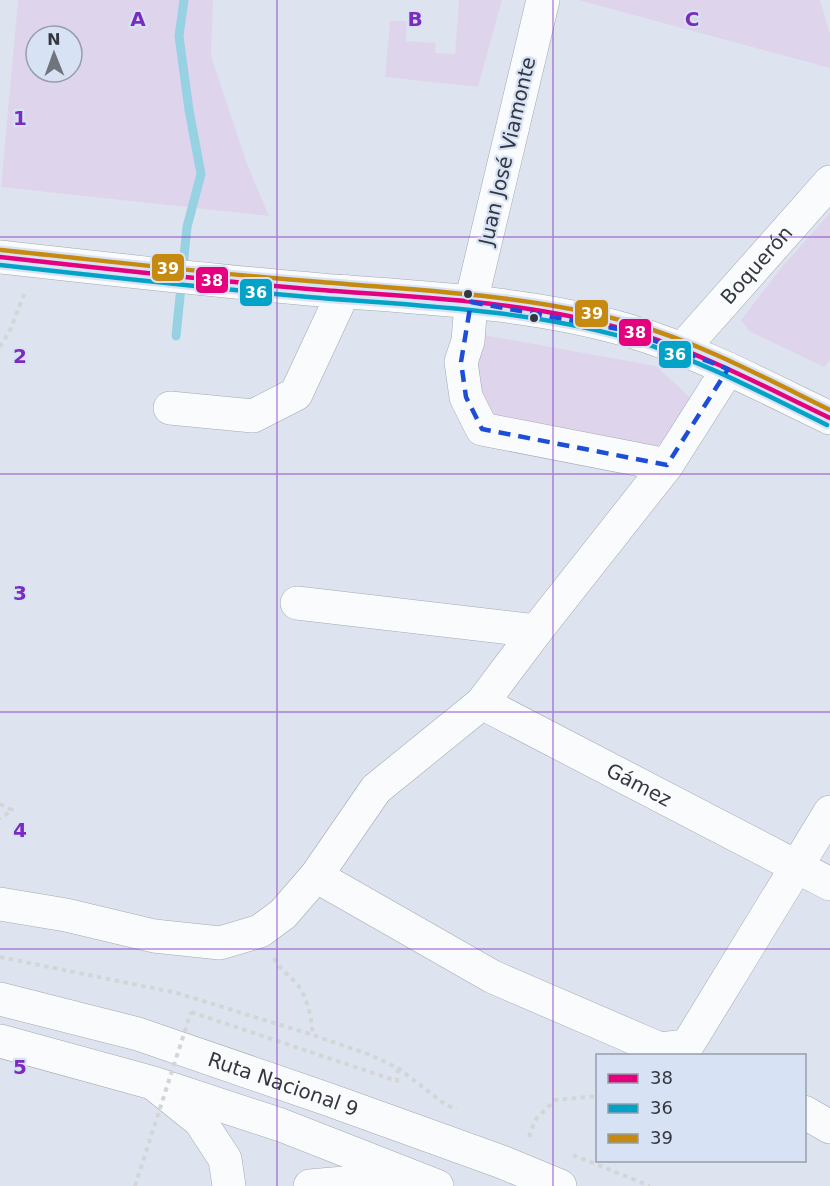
<svg xmlns="http://www.w3.org/2000/svg" width="830" height="1186" font-family="'DejaVu Sans',sans-serif">
<rect width="100%" height="100%" fill="#dee4ef"/>
<path fill="#ded5ed" fill-rule="evenodd" d="M18,0H213L211,56L246,161L269,216L1,187ZM36,36H72V72H36Z
M459,0H502L478,87L385,77L390,21H407L406,41L436,43L435,53L455,54Z
M578,0H820L830,34V68Z
M830,213V360L824,367L749,331L741,320L782,267Z
M484,335L656,366L694,401L653,452L494,419L472,374Z"/>
<g fill="none" stroke-linecap="round" stroke-linejoin="round">
<path stroke="#97d2e2" stroke-width="9" d="M176,336L187,227L201,174L189,110L179,36L184,0"/>
<defs>
<g id="minor">
<path d="M543,0L471,302L468,341L461,362L466,397L482,429L667,465"/>
<path d="M0,257C107,269 213,281 321,290C424,298 531,302 630,331C700,352 765,387 830,418"/>
<path id="s1" d="M683,348L830,182"/>
<path d="M170,408L253,416L296,394L344,291"/>
<path d="M297,603L536,631"/>
<path id="s2" d="M482,703L830,884"/>
<path d="M316,876L493,977L660,1049L687,1046L830,812"/>
<path d="M0,904L66,915L154,936L220,943L260,931L283,914L316,876L376,789L482,703L536,631L667,465L728,369"/>
<path d="M154,1084L200,1121L225,1159L229,1186"/>
<path d="M804,1112L830,1127"/>
<path d="M310,1186L412,1177"/>
</g>
<g id="highway">
<path id="s3" d="M0,999L138,1034L327,1099L502,1162L560,1186"/>
<path d="M0,1041L153,1083L281,1125L437,1186"/>
</g>
</defs>
<use href="#minor" stroke="#a3a8b0" stroke-width="34"/>
<use href="#highway" stroke="#a3a8b0" stroke-width="34"/>
<path stroke="#d3d5d7" stroke-width="4" stroke-dasharray="4.5 4.5" stroke-linecap="butt" d="M0,347L10,330L25,292
M0,804L12,810L0,819
M0,957L177,993L313,1035L368,1054L398,1068L446,1105L457,1109
M274,958C279,969 289,975 297,984C308,998 311,1017 313,1035
M191,1012L397,1081L398,1068
M529,1137L535,1120L555,1100L598,1096
M573,1155L650,1186"/>
<use href="#minor" stroke="#fafbfd" stroke-width="33"/>
<use href="#highway" stroke="#fafbfd" stroke-width="33"/>
<path stroke="#d3d5d7" stroke-width="4" stroke-dasharray="4.5 4.5" stroke-linecap="butt" d="M135,1186L191,1012"/>
<defs>
<path id="bus-1" d="M0,257C107,269 214,281 321,290C424,298 530,301 630,331C700,352 765,387 830,418"/>
<path id="bus-2" d="M0,265C107,277 214,289 321,298C424,306 527,310 627,338C697,358 762,393 827,425"/>
<path id="bus-3" d="M1,250C107,261 214,274 321,282C425,291 530,295 631,323C700,343 765,378 830,410"/>
</defs>
<use href="#bus-1" stroke="#d8e2f5" stroke-width="9"/>
<use href="#bus-2" stroke="#d8e2f5" stroke-width="9"/>
<use href="#bus-3" stroke="#d8e2f5" stroke-width="9"/>
<use href="#bus-1" stroke="#e5007d" stroke-width="4.5"/>
<use href="#bus-2" stroke="#03a3c7" stroke-width="4.5"/>
<use href="#bus-3" stroke="#c68a10" stroke-width="4.5"/>
</g>
<path fill="none" stroke="#1d4ed8" stroke-width="4.5" stroke-dasharray="12 8" stroke-linejoin="round" d="M471,302L629,331L728,369L667,465L482,429L466,397L461,362Z"/>
<path fill="none" stroke="#7b2cbf" stroke-width="1.5" stroke-opacity="0.55" d="M277,0V1186M553,0V1186M0,237H830M0,474H830M0,712H830M0,949H830"/>
<g fill="#33373f" stroke="#d8e2f5" stroke-width="2">
<circle cx="468" cy="294" r="5"/>
<circle cx="534" cy="318" r="5"/>
</g>
<g text-anchor="middle" dominant-baseline="central" stroke-width="4.5" stroke-linejoin="round" paint-order="stroke">
<g font-size="20" fill="#33373f" stroke="#d8e2f5">
<text transform="translate(507 151) rotate(-77)">Juan José Viamonte</text>
<text stroke="none"><textPath href="#s1" startOffset="111">Boquerón</textPath></text>
<text stroke="none"><textPath href="#s2" startOffset="177">Gámez</textPath></text>
<text stroke="none"><textPath href="#s3" startOffset="296">Ruta Nacional 9</textPath></text>
</g>
</g>
<g font-size="20" text-anchor="middle" font-weight="bold" fill="#7b2cbf" stroke="#d8e2f5" stroke-width="4.5" stroke-linejoin="round" paint-order="stroke">
<text x="138" y="26">A</text>
<text x="415" y="26">B</text>
<text x="692" y="26">C</text>
<text x="20" y="125">1</text>
<text x="20" y="363">2</text>
<text x="20" y="600">3</text>
<text x="20" y="837">4</text>
<text x="20" y="1074">5</text>
</g>
<g stroke="#d8e2f5" stroke-width="2">
<rect x="151" y="253" width="34" height="29" rx="6" fill="#c68a10"/>
<rect x="195" y="266" width="34" height="28" rx="6" fill="#e5007d"/>
<rect x="239" y="278" width="34" height="29" rx="6" fill="#03a3c7"/>
<rect x="574" y="299" width="35" height="29" rx="6" fill="#c68a10"/>
<rect x="618" y="318" width="34" height="29" rx="6" fill="#e5007d"/>
<rect x="658" y="340" width="34" height="29" rx="6" fill="#03a3c7"/>
</g>
<g font-size="16" text-anchor="middle" font-weight="bold" fill="#fff">
<text x="168" y="274">39</text>
<text x="212" y="286">38</text>
<text x="256" y="298">36</text>
<text x="592" y="319">39</text>
<text x="635" y="338">38</text>
<text x="675" y="360">36</text>
</g>
<rect x="596" y="1054" width="210" height="108" fill="#d8e2f5" stroke="#969eac" stroke-width="1.5"/>
<rect x="608" y="1074" width="30" height="9" fill="#e5007d" stroke="#969eac" stroke-width="1.5"/>
<text x="650" y="1084" font-size="18" fill="#33373f">38</text>
<rect x="608" y="1104" width="30" height="9" fill="#03a3c7" stroke="#969eac" stroke-width="1.5"/>
<text x="650" y="1114" font-size="18" fill="#33373f">36</text>
<rect x="608" y="1134" width="30" height="9" fill="#c68a10" stroke="#969eac" stroke-width="1.5"/>
<text x="650" y="1144" font-size="18" fill="#33373f">39</text>
<g transform="translate(54 54) rotate(359)"><circle r="28" fill="#d8e2f5" stroke="#969eac" stroke-width="1.5"/>
<path d="M0-4.5L10 22L0 15L-10 22Z" fill="#6f747d"/>
<text y="-9" font-size="16" font-weight="bold" text-anchor="middle" fill="#33373f">N</text>
</g>
</svg>
